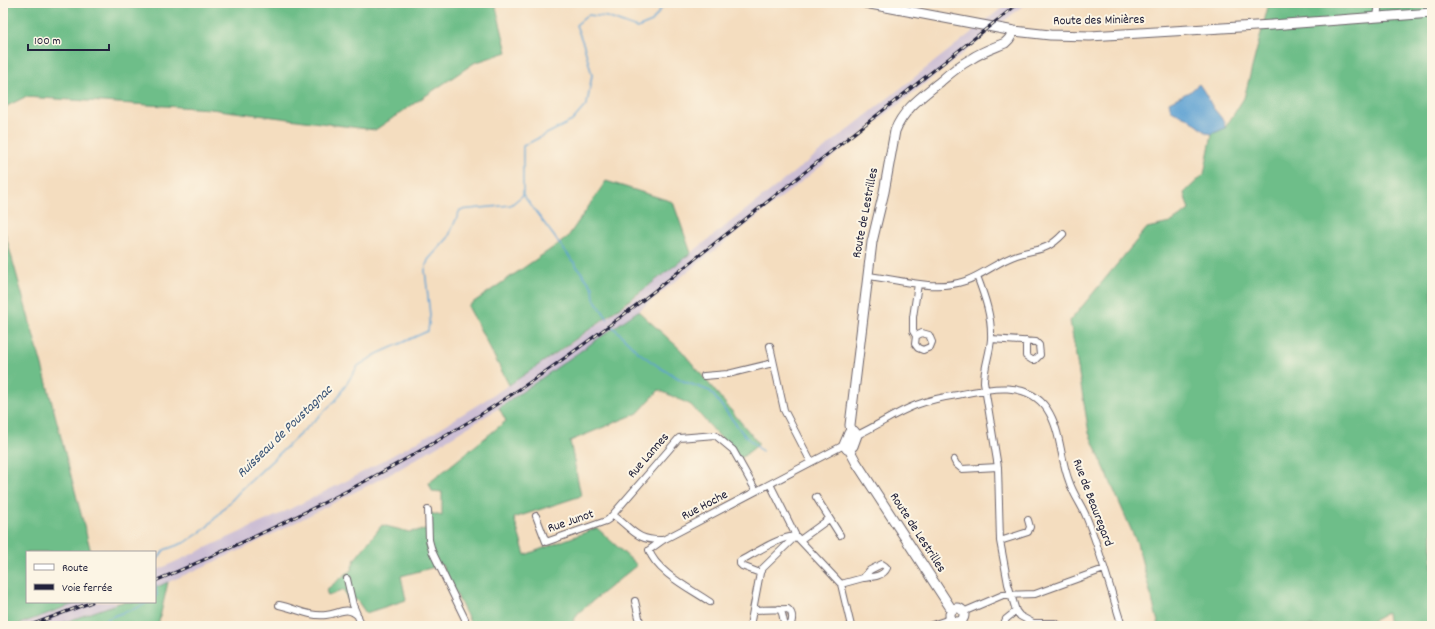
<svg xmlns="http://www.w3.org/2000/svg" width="1435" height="629" font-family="Dekko,sans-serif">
<rect width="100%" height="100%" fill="#fcf5e5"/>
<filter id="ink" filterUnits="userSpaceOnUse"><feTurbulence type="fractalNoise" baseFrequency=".025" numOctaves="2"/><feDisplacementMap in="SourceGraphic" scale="8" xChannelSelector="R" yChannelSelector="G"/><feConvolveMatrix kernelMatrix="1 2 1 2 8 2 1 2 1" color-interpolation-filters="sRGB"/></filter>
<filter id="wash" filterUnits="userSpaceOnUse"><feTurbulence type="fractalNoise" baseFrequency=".012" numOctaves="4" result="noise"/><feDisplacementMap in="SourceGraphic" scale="16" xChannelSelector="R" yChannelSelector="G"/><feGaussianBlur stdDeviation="0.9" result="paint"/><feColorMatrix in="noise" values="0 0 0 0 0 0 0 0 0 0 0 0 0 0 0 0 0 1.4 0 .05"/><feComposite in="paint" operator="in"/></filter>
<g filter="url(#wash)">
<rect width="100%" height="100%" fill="#f4ddbf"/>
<path fill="#ccbed4" d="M1008,3H1026L999,25L984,22Z
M976,29L990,32L638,311L542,379L499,408L398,470L245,548L155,588V571L280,514L354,477L434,432L509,385L563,349L630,301Z
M79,602H122L54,626H14Z"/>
<path fill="#6ebe89" stroke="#487062" d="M3,3H495L507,52L474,63L375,130L211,109L25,97L3,108Z
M1269,3H1432V626H1389L1387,613L1363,626H1159L1137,543L1089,433L1070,321L1147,228L1170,223L1189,210L1184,193L1204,174L1212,134L1225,128L1244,98Z
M606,181L673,202L691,253C632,299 572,343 509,385L468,306L567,238Z
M3,226L46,380L91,552H27V602H79L14,626H3Z
M638,311L681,350L759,444L740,459L691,405L659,390L638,413L570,441L581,496L514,518L525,555L597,528L637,565L578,613L571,626H472L442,565L401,576L406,600L366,613L356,599L348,600L344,590L328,596L326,590L351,570L355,559L382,525L409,532L432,529L430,513L442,516V492L432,491L429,483L506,421L499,408Z
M168,582L158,626H54L122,602H155V588Z"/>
<path fill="#5fa2d3" stroke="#406287" d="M1199,84C1204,91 1208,98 1212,106C1217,114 1225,119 1225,128L1212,134L1207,133L1188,118L1173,112L1170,107L1169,102L1191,91Z"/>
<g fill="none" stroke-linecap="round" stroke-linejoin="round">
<path stroke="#5fa2d3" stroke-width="1.5" d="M523,195L593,288L594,299L608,319
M612,326L638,352L659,367L685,382L710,391L745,436L762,451
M155,563L164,550L186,542L205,529L241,490L336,400L358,366L377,354L428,331L430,315L425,270L428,260L448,238L460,210L511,205L523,195V146L572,121L587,104L592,75L584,46L576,25L588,15L607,17L637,28L652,22L665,3
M155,582L157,595L155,597
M99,626C113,611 133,613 148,602"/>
</g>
</g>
<g filter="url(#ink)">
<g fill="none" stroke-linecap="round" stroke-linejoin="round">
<defs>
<path id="street" d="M1377,17L1379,3
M867,276C899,279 933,292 965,281C983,275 998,261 1017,255C1038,248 1046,252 1063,234
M977,276C985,297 992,317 991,339C990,354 984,367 984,382L998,467L1000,541L1008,584L1016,611L1020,616L1033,623H1055L1060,626
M916,336L922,333L929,335L932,342L930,347L923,350L918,348L915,344L916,336L913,331V317L918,284
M991,339L1036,342L1039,345L1040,355L1035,360H1032L1026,356V341
M770,346L784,410L811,462
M704,376L728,374L773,363
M857,435C877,426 895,413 916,405C929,400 944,397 957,395C986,389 1027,379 1047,409C1061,430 1060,458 1069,481C1073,494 1081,504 1086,516C1101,552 1110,589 1122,626
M954,460L956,464L962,469L998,467
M770,484L796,536L841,584L851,626
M816,497L840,535
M428,510L429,540L432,551L465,619V626
M613,515C633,529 635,541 663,540
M536,516L546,542L606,521L609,519L679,438L715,435L733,450L756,491
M800,540L829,519
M1000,541L1028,532L1030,527L1028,520
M347,579L353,605L362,626
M841,584L863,578L870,570L882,564L885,566L887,568C883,577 871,577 863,578
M635,601L641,626
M710,602C691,589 656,572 649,550L663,540L844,445
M279,605C295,608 309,617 326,615C339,614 346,605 358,616
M753,610L788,609C793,613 793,618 791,624L789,626L785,625C782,619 784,613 779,609
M963,612L1003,595L1035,594L1104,569
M750,626L760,573L762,569L796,536C781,536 755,553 740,561V564L742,566L760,573
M929,626L950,619
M1003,626L1006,619L1016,611"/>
<path id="secondary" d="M865,3L1014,31L1050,35L1090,36L1272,25L1432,13
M854,431L857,435L853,446L847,449L844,445L849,433Z
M851,432L850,425L872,242L884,192L895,131C904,108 923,96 941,81C950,73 960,65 971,59C981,52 993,48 1005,43L1009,39L1014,31
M849,449L856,462L952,610
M950 615a7 7 0 1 1 14 0a7 7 0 1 1-14 0Z"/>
</defs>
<use href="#street" stroke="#6c6369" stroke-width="8"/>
<use href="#secondary" stroke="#6c6369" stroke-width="11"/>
<use href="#street" stroke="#fff" stroke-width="6"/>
<use href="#secondary" stroke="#fff" stroke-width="9"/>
<defs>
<path id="rail" d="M155,581C263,535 370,483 470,421C529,385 584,345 639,303L1019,3
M28,626L92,602"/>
</defs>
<use href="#rail" stroke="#22223b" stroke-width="3"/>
<use href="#rail" stroke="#fcf5e5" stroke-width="1.5" stroke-dasharray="4.5" stroke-linecap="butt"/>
</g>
</g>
<g text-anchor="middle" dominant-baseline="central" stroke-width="4" stroke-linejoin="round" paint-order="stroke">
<g font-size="13" fill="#22223b" stroke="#fcf5e5">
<text transform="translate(1099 21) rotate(-1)">Route des Minières</text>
<text transform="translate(866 213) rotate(-79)">Route de Lestrilles</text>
<text transform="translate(649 456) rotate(-49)">Rue Lannes</text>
<text transform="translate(1092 503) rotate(69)">Rue de Beauregard</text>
<text transform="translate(705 506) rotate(-28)">Rue Hoche</text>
<text transform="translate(571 522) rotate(-19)">Rue Junot</text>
<text transform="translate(917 533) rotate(57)">Route de Lestrilles</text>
</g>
<g font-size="14" font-style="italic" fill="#3a5578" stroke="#fcf5e5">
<text transform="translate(285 432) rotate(-44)">Ruisseau de Poustagnac</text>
</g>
</g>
<rect width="1435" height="629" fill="none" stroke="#fcf5e5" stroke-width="16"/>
<rect x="26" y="551" width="130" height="52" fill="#fcf5e5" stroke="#a5a1a1"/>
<rect x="34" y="564" width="20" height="6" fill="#ffffff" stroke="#a5a1a1"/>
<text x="62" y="571" font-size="12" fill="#22223b">Route</text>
<rect x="34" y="584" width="20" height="6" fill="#22223b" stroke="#a5a1a1"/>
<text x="62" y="591" font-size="12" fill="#22223b">Voie ferrée</text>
<path d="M28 44v6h81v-6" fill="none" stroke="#22223b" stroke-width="2"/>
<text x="34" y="44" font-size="12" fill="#22223b" stroke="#fcf5e5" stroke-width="3" paint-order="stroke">100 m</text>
</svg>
